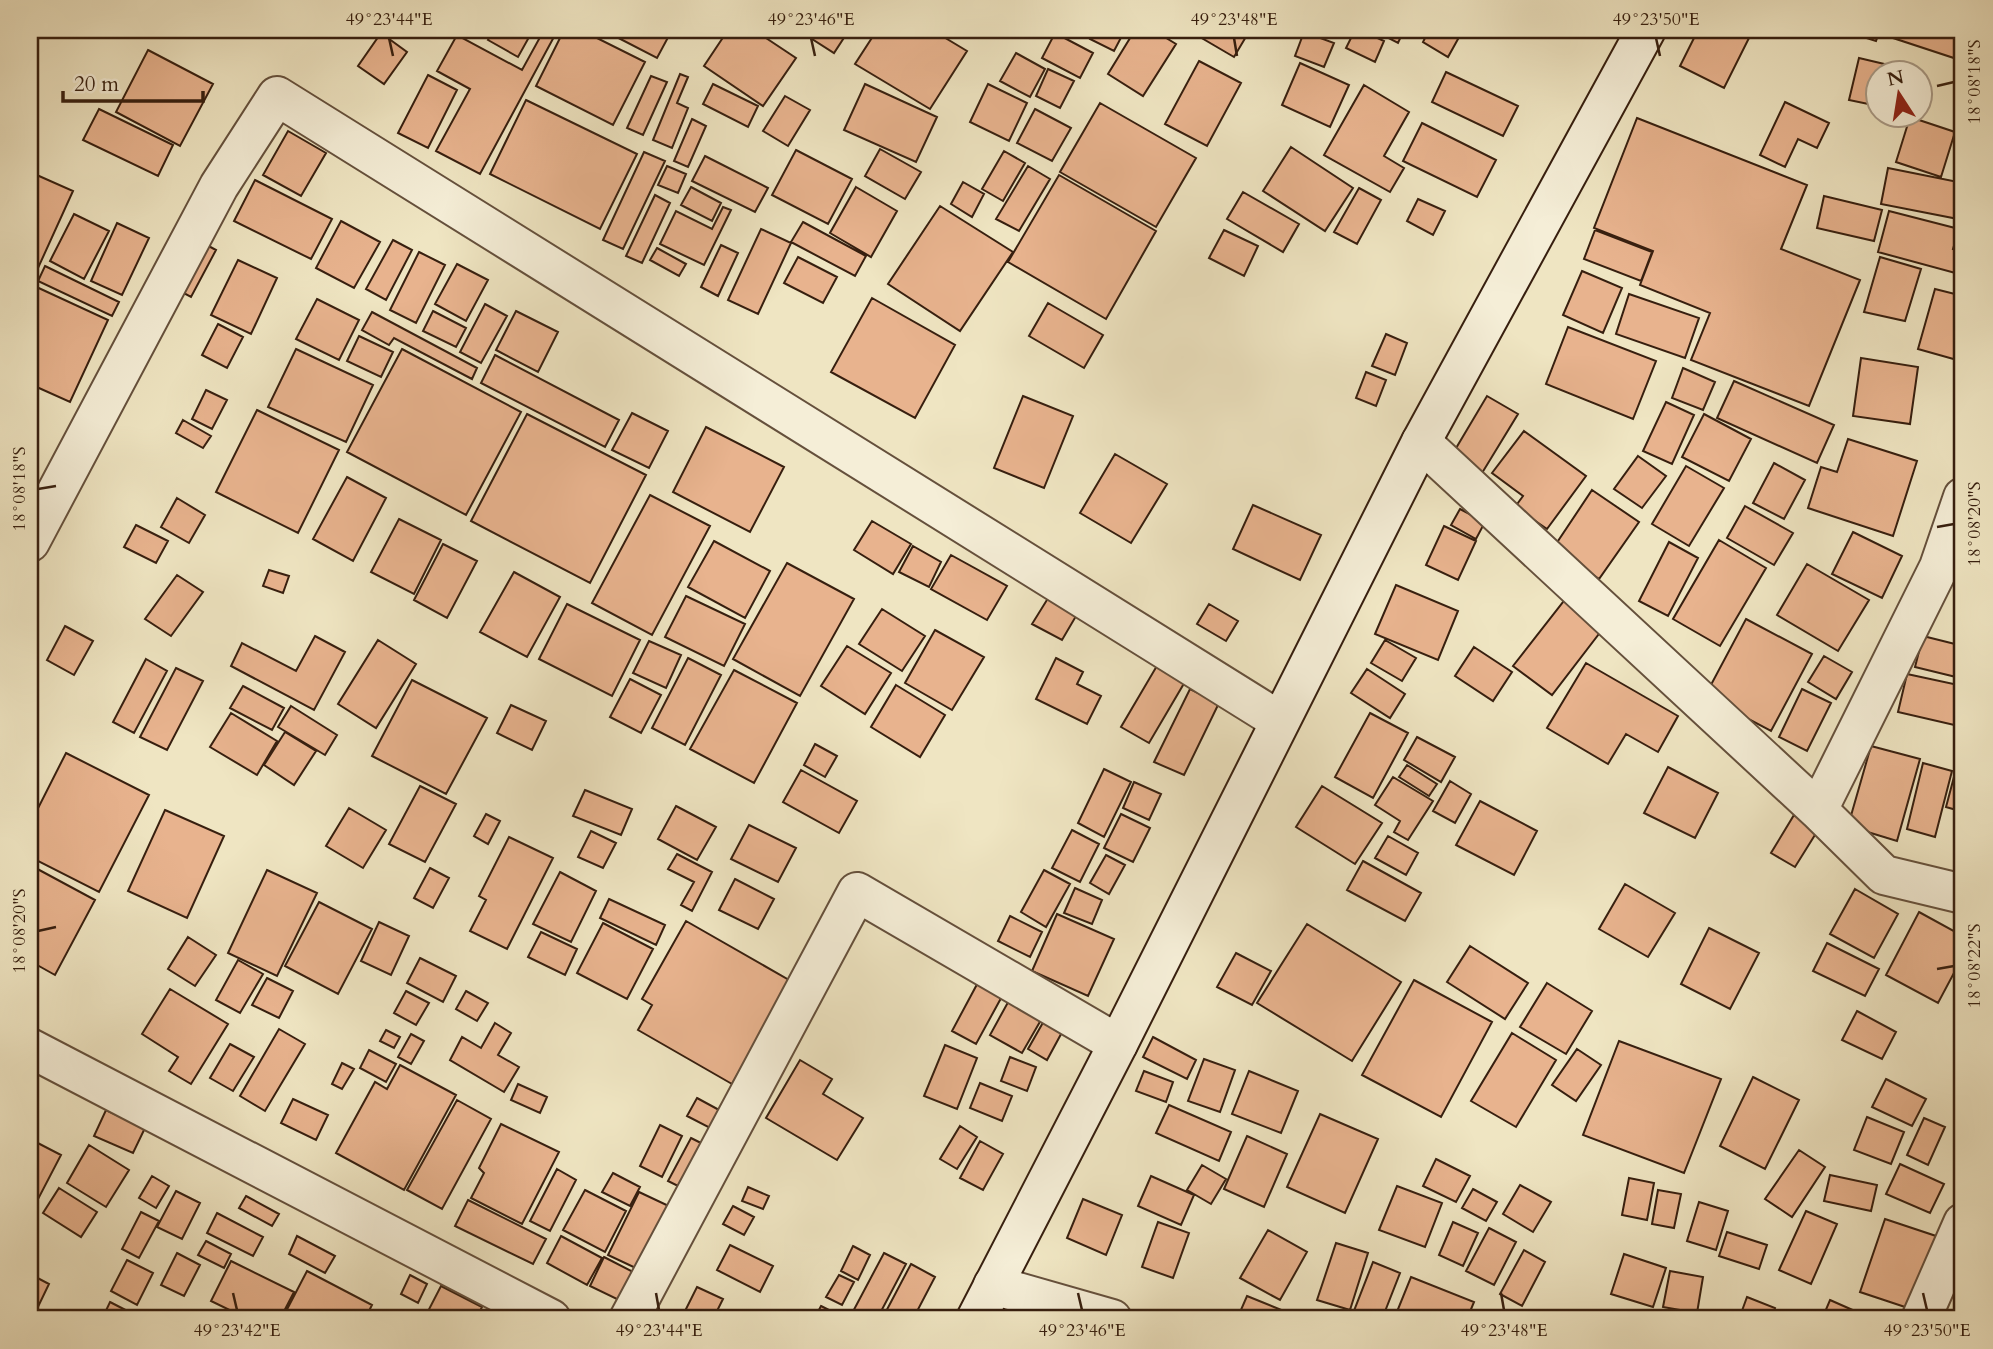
<svg xmlns="http://www.w3.org/2000/svg" width="1993" height="1349" font-family="Cardo,serif">
<rect width="100%" height="100%" fill="#efe5c2"/>
<filter id="stains"><feTurbulence type="fractalNoise" baseFrequency=".00286" numOctaves="4"/><feColorMatrix values="0 0 0 0 .2 0 0 0 0 .09 0 0 0 0 .02 0 0 0 .5 -.17"/></filter>
<radialGradient id="worn" r=".72"><stop offset=".6" stop-color="#630" stop-opacity="0"/><stop offset="1" stop-color="#630" stop-opacity=".3"/></radialGradient>
<path fill="#e8b38e" stroke="#371f0f" stroke-width="2" d="M494,30H533L518,57L488,40Z
M544,30L555,35L480,174L436,151L470,89L437,71L457,35L522,70Z
M564,30H581L645,62L613,125L536,86Z
M603,30H672L657,58Z
M728,30H754L796,58L763,106L704,66Z
M798,30H849L834,53Z
M877,30H932L967,51L930,109L855,64Z
M1066,30H1082L1078,37Z
M1094,30H1125L1114,51L1090,39Z
M1135,30H1153L1176,44L1143,96L1108,74Z
M1188,30H1250L1234,57Z
M1355,30H1360L1384,41L1375,62L1346,48Z
M1373,30H1404L1398,43Z
M1429,30H1463L1448,57L1423,42Z
M1698,30H1753L1724,88L1680,66Z
M1841,30H1880L1876,41Z
M1889,30H1963V61L1887,36Z
M1304,32L1334,43L1324,67L1295,56Z
M381,33L407,52L384,84L358,66Z
M1055,33L1093,53L1080,78L1042,58Z
M148,50L213,84L180,146L116,112Z
M1016,53L1045,69L1030,97L1000,81Z
M1859,58L1914,71L1913,74H1878V106L1849,100Z
M1199,61L1241,83L1207,146L1165,124Z
M1300,63L1349,85L1330,127L1282,105Z
M1048,69L1074,81L1060,108L1036,96Z
M1446,72L1518,106L1503,136L1432,102Z
M680,74L688,77L677,103L688,108L672,148L653,140Z
M428,75L457,90L428,148L398,133Z
M651,76L667,82L643,135L627,128Z
M713,84L758,106L748,127L703,104Z
M865,84L937,117L916,162L844,130Z
M988,84L1027,103L1009,141L970,122Z
M1364,85L1409,112L1384,156L1404,168L1390,192L1324,155Z
M785,96L810,110L788,146L763,131Z
M526,100L637,154L600,229L490,174Z
M1785,102L1829,123L1817,148L1798,139L1785,167L1760,155Z
M1100,103L1196,158L1156,227L1060,172Z
M99,109L173,145L158,176L83,140Z
M1035,109L1071,128L1052,161L1017,143Z
M1910,117L1955,132L1941,177L1896,162Z
M1637,118L1807,185L1781,249L1860,280L1809,406L1691,360L1710,313L1640,285L1653,251L1594,228Z
M692,119L706,126L688,167L674,161Z
M1422,123L1496,160L1477,197L1403,161Z
M288,131L326,153L301,196L263,175Z
M1291,147L1353,188L1325,231L1263,191Z
M880,149L921,172L905,199L865,176Z
M796,150L852,179L828,224L772,195Z
M1004,151L1025,163L1003,201L982,189Z
M644,152L665,161L623,249L603,240Z
M705,156L768,188L755,212L692,181Z
M667,166L686,174L678,193L658,185Z
M1028,166L1050,179L1019,231L996,219Z
M1888,168L1963,183L1958,219L1881,204Z
M30,172L73,191L33,279L30,278Z
M1059,175L1156,231L1106,319L1008,262Z
M255,180L332,219L311,259L234,221Z
M963,182L984,194L972,217L951,204Z
M691,187L721,203L712,221L681,205Z
M856,187L897,211L871,257L830,233Z
M1359,188L1381,200L1357,244L1334,232Z
M1243,192L1299,224L1283,252L1227,219Z
M655,195L670,203L642,263L626,256Z
M1824,196L1882,210L1874,241L1817,228Z
M1418,199L1445,211L1433,235L1407,221Z
M940,206L1013,252L960,331L888,284Z
M723,207L731,210L704,265L660,244L676,211L712,229Z
M1889,211L1959,229L1953,249L1963,252L1959,274L1878,252Z
M74,214L109,231L84,279L50,261Z
M341,221L380,242L354,288L316,268Z
M803,222L866,256L855,276L791,242Z
M117,223L149,238L122,295L91,281Z
M761,229L791,243L758,314L728,300Z
M1224,230L1258,246L1244,276L1209,258Z
M1595,230L1652,252L1641,281L1584,259Z
M393,240L412,250L386,300L366,289Z
M203,243L216,250L191,297L178,290Z
M721,245L738,253L718,296L701,287Z
M657,248L686,264L679,276L650,260Z
M419,252L445,265L416,323L390,310Z
M798,257L837,277L823,303L784,283Z
M1880,257L1921,269L1905,321L1864,312Z
M238,260L277,278L251,334L211,315Z
M457,264L488,280L466,321L435,304Z
M45,266L119,302L112,316L38,281Z
M1582,271L1622,288L1603,333L1563,315Z
M30,284L108,320L70,402L30,384Z
M1935,289L1963,296V339L1957,360L1918,349Z
M1629,294L1699,318L1685,358L1616,334Z
M872,298L955,345L915,418L831,372Z
M317,299L359,320L339,360L296,339Z
M1048,303L1103,335L1084,368L1029,336Z
M485,304L507,316L481,363L460,352Z
M433,311L466,328L456,347L423,331Z
M516,311L558,332L538,372L496,350Z
M372,312L477,368L472,379L394,338L389,345L362,330Z
M218,324L243,337L227,368L202,355Z
M1568,327L1656,361L1633,419L1546,384Z
M1386,334L1407,343L1395,375L1372,366Z
M359,336L393,352L381,377L347,361Z
M296,349L373,385L346,442L268,407Z
M402,349L521,412L466,515L347,452Z
M495,355L619,420L605,447L481,383Z
M1861,358L1918,367L1910,424L1853,416Z
M1683,368L1715,382L1703,410L1672,398Z
M1366,372L1386,380L1376,406L1356,398Z
M1734,381L1834,425L1817,463L1717,418Z
M206,390L227,400L212,429L192,419Z
M1023,396L1073,416L1044,488L994,468Z
M1487,396L1518,414L1479,478L1449,460Z
M1666,402L1694,415L1672,464L1643,451Z
M257,410L339,450L298,533L216,492Z
M632,413L668,431L649,468L612,450Z
M527,414L646,475L590,583L471,521Z
M1704,414L1751,439L1729,481L1682,457Z
M183,420L211,436L203,448L176,433Z
M706,427L784,467L750,532L673,492Z
M1524,431L1586,476L1547,529L1515,507L1523,496L1492,473Z
M1848,439L1917,461L1893,536L1808,508L1821,467L1837,472Z
M1115,454L1167,484L1131,543L1080,513Z
M1638,456L1666,476L1642,508L1614,489Z
M1774,463L1805,480L1784,519L1753,503Z
M1686,466L1724,488L1689,546L1652,524Z
M347,477L386,498L353,561L313,539Z
M1592,490L1639,522L1599,579L1554,547Z
M650,495L710,526L652,635L592,603Z
M177,498L205,515L189,543L161,527Z
M1253,505L1321,535L1300,580L1233,549Z
M1745,506L1793,533L1774,565L1727,538Z
M1460,509L1485,522L1476,539L1451,525Z
M399,519L441,540L414,594L371,572Z
M872,521L911,544L893,574L854,550Z
M136,525L168,541L156,563L124,547Z
M1444,526L1476,541L1458,580L1426,565Z
M1853,532L1902,556L1882,598L1832,574Z
M1719,540L1766,568L1720,646L1673,619Z
M714,541L770,571L745,618L688,587Z
M1669,542L1698,558L1668,616L1639,601Z
M443,544L477,561L447,618L414,600Z
M1963,544V582L1953,579Z
M913,546L941,562L929,587L899,572Z
M951,555L1007,586L987,620L931,589Z
M787,563L854,599L800,696L733,659Z
M1807,564L1869,600L1838,651L1777,615Z
M269,570L289,576L283,593L263,586Z
M514,572L560,597L527,657L480,632Z
M177,575L203,592L171,636L145,619Z
M1396,585L1458,611L1438,660L1375,634Z
M1050,595L1079,611L1062,640L1032,624Z
M686,596L745,624L724,666L665,637Z
M1567,597L1605,626L1552,695L1513,666Z
M567,604L640,640L612,696L539,659Z
M1209,604L1238,621L1226,641L1197,624Z
M882,609L925,636L902,671L859,644Z
M1746,619L1812,654L1771,731L1705,696Z
M65,626L93,641L74,675L47,660Z
M935,630L984,657L952,710L905,683Z
M315,636L345,652L314,710L231,666L242,643L296,671Z
M1923,636L1963,646L1956,677L1915,667Z
M378,640L416,664L376,728L338,704Z
M1385,640L1416,658L1402,681L1371,663Z
M649,641L681,655L666,688L633,673Z
M847,646L891,673L865,714L821,686Z
M1474,647L1512,672L1493,701L1455,676Z
M1824,656L1852,672L1836,699L1808,682Z
M688,658L721,675L685,745L652,728Z
M1056,658L1083,672L1077,684L1101,696L1087,724L1036,699Z
M146,659L167,671L134,733L113,722Z
M1586,663L1678,716L1658,752L1626,734L1608,764L1547,728Z
M1158,664L1186,680L1149,743L1121,727Z
M176,668L203,681L167,750L140,737Z
M1367,669L1405,694L1390,718L1351,693Z
M734,670L797,703L754,783L690,749Z
M1907,674L1963,686V727L1898,712Z
M630,679L661,695L641,733L610,717Z
M412,680L487,718L446,794L372,756Z
M896,685L945,715L920,757L871,727Z
M243,686L284,708L272,730L230,708Z
M1190,689L1219,703L1184,775L1154,762Z
M1802,689L1831,703L1807,751L1779,737Z
M511,705L546,721L532,750L497,733Z
M291,706L337,735L325,755L278,727Z
M231,713L277,741L257,775L210,747Z
M1370,713L1408,733L1373,798L1335,777Z
M285,732L316,751L294,785L264,765Z
M1417,737L1455,757L1441,782L1404,760Z
M815,744L837,756L825,777L804,765Z
M1871,746L1920,759L1897,841L1848,826Z
M66,753L149,795L99,892L30,857V824Z
M1923,763L1952,771L1935,837L1907,829Z
M1407,765L1437,784L1429,796L1399,777Z
M1668,767L1718,793L1695,838L1644,813Z
M1104,769L1131,782L1104,837L1078,823Z
M801,770L857,801L839,833L783,802Z
M1955,773L1963,776V812L1946,807Z
M1393,777L1433,801L1408,840L1394,832L1400,821L1375,805Z
M1450,781L1471,794L1455,823L1433,811Z
M1134,782L1161,794L1149,820L1123,808Z
M420,786L456,804L425,862L389,844Z
M1322,786L1382,823L1355,864L1296,827Z
M585,790L632,809L621,835L573,816Z
M1480,801L1537,831L1514,875L1456,845Z
M676,806L716,827L697,860L658,839Z
M349,808L386,830L363,868L326,846Z
M165,810L224,836L187,918L128,891Z
M486,814L500,821L488,844L474,836Z
M1121,814L1150,828L1133,862L1104,848Z
M1794,815L1818,830L1795,867L1771,853Z
M1963,823V847L1956,845Z
M749,825L796,848L778,882L731,859Z
M1072,830L1099,844L1080,882L1052,868Z
M591,831L616,843L603,868L578,857Z
M1388,836L1418,853L1406,875L1375,858Z
M509,837L553,858L507,949L470,931L486,900L479,896Z
M677,854L712,872L692,911L681,905L694,882L668,869Z
M1106,855L1125,865L1109,894L1090,883Z
M1958,855L1963,856V885L1951,882Z
M1363,861L1421,893L1405,921L1347,890Z
M30,865L95,900L55,975L30,961Z
M430,868L449,878L433,908L414,898Z
M267,870L317,893L277,976L228,953Z
M1044,870L1070,884L1046,927L1021,912Z
M560,872L596,891L571,942L533,924Z
M735,879L774,899L758,929L719,910Z
M1625,884L1675,913L1648,957L1599,929Z
M1075,888L1102,900L1092,924L1064,913Z
M1855,889L1898,914L1874,958L1830,934Z
M609,899L665,925L656,945L600,918Z
M319,902L372,929L338,994L285,966Z
M1919,912L1963,936V956L1938,1003L1886,975Z
M1057,914L1114,939L1088,996L1032,971Z
M1010,916L1042,932L1030,957L998,941Z
M686,921L796,984L764,1028L732,1084L638,1030L652,1005L642,999Z
M379,922L409,936L391,975L361,961Z
M603,923L653,949L627,999L577,973Z
M1307,924L1401,982L1352,1061L1257,1003Z
M1709,928L1759,953L1730,1009L1681,984Z
M541,932L577,949L565,975L528,957Z
M188,937L216,955L195,986L168,969Z
M1827,943L1879,969L1865,996L1813,971Z
M1470,946L1528,983L1505,1019L1447,982Z
M1236,953L1271,971L1252,1005L1217,987Z
M420,958L456,976L443,1002L407,983Z
M238,960L263,974L240,1013L216,1000Z
M982,975L1006,989L976,1044L952,1031Z
M267,978L293,991L279,1018L252,1005Z
M1414,980L1492,1022L1441,1117L1362,1075Z
M1547,983L1592,1011L1566,1054L1520,1027Z
M170,989L228,1024L191,1084L169,1071L178,1057L142,1034Z
M406,991L429,1003L416,1025L394,1013Z
M466,991L488,1003L477,1021L456,1009Z
M1012,995L1045,1013L1022,1053L990,1035Z
M1857,1011L1896,1032L1882,1059L1842,1040Z
M1049,1012L1067,1023L1047,1060L1028,1049Z
M495,1023L511,1033L498,1055L519,1067L504,1092L450,1060L462,1037L481,1048Z
M279,1029L305,1044L265,1111L240,1096Z
M386,1030L400,1037L394,1048L380,1041Z
M1512,1033L1556,1060L1516,1127L1471,1101Z
M411,1034L424,1041L411,1064L398,1057Z
M1153,1037L1196,1060L1187,1079L1143,1057Z
M1619,1041L1721,1079L1684,1173L1583,1135Z
M230,1044L254,1057L233,1091L210,1078Z
M945,1045L977,1058L957,1109L924,1096Z
M1577,1049L1601,1065L1576,1101L1552,1085Z
M369,1050L396,1064L386,1082L360,1068Z
M1010,1057L1036,1067L1027,1091L1001,1081Z
M1204,1059L1235,1070L1220,1112L1188,1101Z
M800,1060L832,1079L823,1094L863,1118L837,1160L766,1118Z
M342,1063L354,1069L342,1089L332,1084Z
M400,1065L456,1095L404,1190L336,1153L375,1082L387,1089Z
M1144,1071L1173,1082L1166,1102L1136,1091Z
M1249,1071L1298,1091L1281,1133L1232,1114Z
M1753,1077L1799,1100L1765,1169L1720,1146Z
M1886,1079L1926,1099L1912,1126L1872,1107Z
M980,1083L1012,1096L1002,1121L970,1108Z
M518,1084L547,1097L540,1113L511,1100Z
M697,1098L721,1111L712,1129L687,1116Z
M293,1099L328,1115L316,1140L281,1123Z
M457,1100L491,1119L442,1209L407,1190Z
M1169,1105L1231,1132L1219,1161L1156,1133Z
M106,1110L145,1128L133,1153L94,1136Z
M1320,1114L1378,1139L1345,1213L1287,1187Z
M1867,1117L1904,1132L1891,1164L1854,1150Z
M1924,1118L1945,1127L1928,1165L1907,1155Z
M501,1124L559,1152L522,1224L471,1198L484,1173L479,1168Z
M660,1125L682,1136L662,1177L640,1166Z
M960,1126L977,1137L957,1169L940,1159Z
M1247,1136L1287,1154L1264,1207L1224,1189Z
M691,1138L709,1147L686,1190L668,1181Z
M30,1139L61,1155L36,1203L30,1200Z
M980,1141L1003,1154L983,1190L960,1178Z
M89,1145L129,1170L106,1207L67,1183Z
M1799,1150L1825,1167L1792,1217L1765,1199Z
M1436,1159L1470,1176L1456,1202L1423,1186Z
M1900,1164L1944,1184L1930,1213L1886,1194Z
M1202,1165L1226,1179L1211,1204L1187,1190Z
M557,1169L576,1180L550,1231L530,1221Z
M613,1173L640,1187L630,1206L602,1192Z
M1830,1175L1877,1185L1871,1211L1824,1201Z
M152,1176L169,1186L156,1208L139,1198Z
M1151,1176L1194,1195L1181,1225L1138,1206Z
M1629,1178L1654,1183L1647,1220L1622,1215Z
M1520,1185L1551,1202L1533,1232L1503,1214Z
M1397,1186L1442,1203L1425,1247L1379,1230Z
M748,1187L769,1196L763,1209L742,1201Z
M59,1188L97,1212L81,1237L43,1213Z
M1473,1189L1497,1202L1486,1221L1462,1208Z
M585,1190L626,1211L605,1252L563,1230Z
M1658,1190L1681,1194L1674,1228L1652,1224Z
M176,1191L200,1203L182,1239L157,1227Z
M639,1192L673,1208L642,1271L608,1255Z
M246,1196L279,1214L272,1226L239,1208Z
M1083,1199L1122,1215L1106,1255L1067,1238Z
M468,1200L546,1239L533,1264L455,1226Z
M1699,1202L1728,1211L1716,1250L1687,1241Z
M733,1206L754,1217L744,1235L723,1224Z
M1806,1211L1837,1224L1811,1284L1779,1270Z
M141,1212L159,1221L139,1258L122,1249Z
M217,1213L263,1237L253,1256L207,1233Z
M1885,1219L1948,1240L1923,1313L1860,1292Z
M1158,1222L1189,1233L1173,1278L1142,1267Z
M1453,1222L1478,1233L1463,1266L1439,1255Z
M1489,1228L1516,1242L1494,1285L1466,1271Z
M1268,1230L1307,1252L1280,1300L1240,1278Z
M1727,1232L1767,1245L1759,1269L1719,1256Z
M297,1236L335,1256L325,1273L289,1254Z
M561,1236L602,1258L587,1285L547,1263Z
M206,1241L231,1254L224,1268L198,1255Z
M1336,1243L1368,1253L1350,1310L1317,1300Z
M730,1245L773,1266L760,1292L717,1270Z
M853,1246L870,1255L858,1280L841,1271Z
M1524,1250L1545,1262L1522,1306L1500,1294Z
M177,1253L200,1265L184,1296L161,1285Z
M884,1253L906,1264L877,1319H849Z
M1624,1254L1666,1268L1653,1307L1611,1294Z
M604,1257L637,1274L623,1302L590,1286Z
M127,1260L153,1273L137,1305L111,1291Z
M231,1261L294,1292L280,1319H248L211,1301Z
M1373,1262L1400,1273L1382,1319H1361L1352,1316Z
M911,1264L935,1277L913,1319H882Z
M307,1271L372,1305L365,1319H282Z
M1670,1271L1703,1277L1697,1313L1663,1307Z
M30,1274L49,1284L35,1313L30,1310Z
M410,1275L427,1284L418,1303L401,1294Z
M839,1275L854,1282L842,1305L826,1297Z
M1411,1277L1474,1302L1467,1319H1394Z
M441,1286L482,1307L476,1319H424Z
M697,1287L723,1299L713,1319H681Z
M1247,1296L1284,1311L1280,1319H1237Z
M1747,1297L1775,1308L1771,1319H1739Z
M1830,1300L1873,1319H1822Z
M110,1302L143,1319H102Z
M821,1306L839,1315L837,1319H814Z
M726,1313L739,1319H723Z"/>
<g fill="none" stroke-linecap="round" stroke-linejoin="round">
<defs>
<path id="minor" d="M1421,442L1818,810L1884,875L1963,894
M30,542L219,186L277,96L1280,721
M1818,810L1939,567L1963,497
M30,1048L551,1319
M993,1285L1112,1319
M629,1319L857,892L1118,1044
M1921,1319L1963,1223"/>
<path id="secondary" d="M976,1319L1118,1044L1421,442L1646,30"/>
</defs>
<use href="#minor" stroke="#65503c" stroke-width="42"/>
<use href="#secondary" stroke="#371f0f" stroke-width="42"/>
<use href="#minor" stroke="#f5eed7" stroke-width="38"/>
<use href="#secondary" stroke="#f5eed7" stroke-width="38"/>
</g>
<path fill="none" stroke="#371f0f" stroke-width="2.5" d="M389,38L393,56M811,38L815,56M1234,38L1237,56M1656,38L1660,56M1937,86L1954,82M38,489L56,486M1937,527L1954,524M38,931L56,927M1937,969L1954,966M233,1293L237,1310M656,1293L659,1310M1078,1293L1082,1310M1501,1293L1504,1310M1923,1293L1927,1310"/>
<rect width="1993" height="1349" fill="none" stroke="#efe5c2" stroke-width="77"/>
<g transform="translate(1899 94) rotate(348)"><circle r="33" fill="#f5eed7" stroke="#a99b87" stroke-width="2"/>
<path d="M0-5L12 26L0 18L-12 26Z" fill="#8f2418"/>
<text y="-10" font-size="19" font-weight="bold" text-anchor="middle" fill="#371f0f">N</text>
</g>
<path d="M63 91v10h140v-10" fill="none" stroke="#371f0f" stroke-width="3.5"/>
<text x="74" y="91" font-size="21" fill="#371f0f" stroke="#f5eed7" stroke-width="5" paint-order="stroke">20 m</text>
<rect x="38" y="38" width="1916" height="1272" fill="none" stroke="#371f0f" stroke-width="2.5"/>
<g font-size="18" text-anchor="middle" fill="#371f0f">
<text x="389" y="25">49°23'44"E</text>
<text x="811" y="25">49°23'46"E</text>
<text x="1234" y="25">49°23'48"E</text>
<text x="1656" y="25">49°23'50"E</text>
<text transform="translate(1974 82) rotate(-90)" y="6">18°08'18"S</text>
<text transform="translate(19 489) rotate(-90)" y="6">18°08'18"S</text>
<text transform="translate(1974 524) rotate(-90)" y="6">18°08'20"S</text>
<text transform="translate(19 931) rotate(-90)" y="6">18°08'20"S</text>
<text transform="translate(1974 966) rotate(-90)" y="6">18°08'22"S</text>
<text x="237" y="1336">49°23'42"E</text>
<text x="659" y="1336">49°23'44"E</text>
<text x="1082" y="1336">49°23'46"E</text>
<text x="1504" y="1336">49°23'48"E</text>
<text x="1927" y="1336">49°23'50"E</text>
</g>
<rect width="100%" height="100%" filter="url(#stains)"/>
<rect width="100%" height="100%" fill="url(#worn)"/>
</svg>
